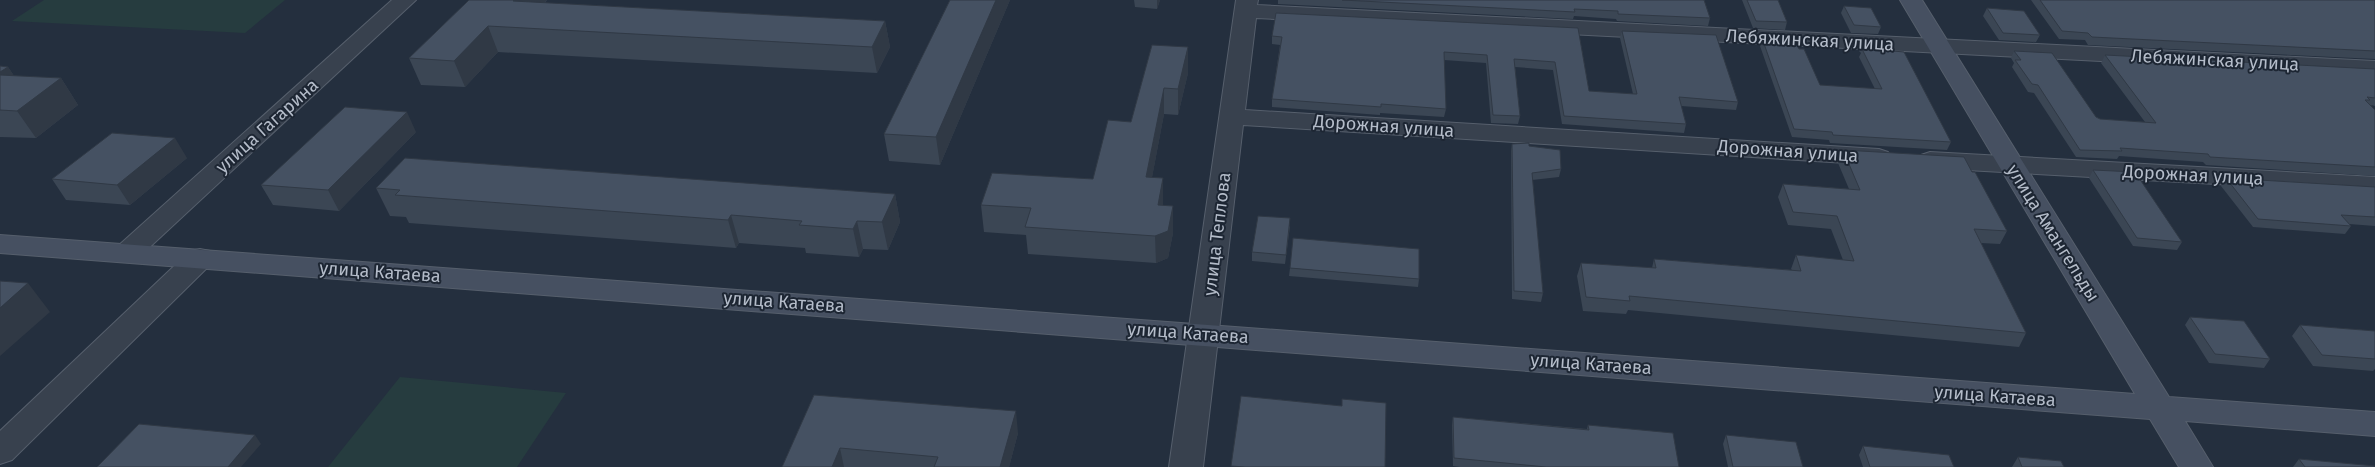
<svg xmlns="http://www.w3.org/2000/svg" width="2375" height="467" font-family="'Fira Sans',sans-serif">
<rect width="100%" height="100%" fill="#242f3e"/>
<path fill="#263c3f" d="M44,0H285L245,33L12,21Z
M400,377L566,393L517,467H328Z"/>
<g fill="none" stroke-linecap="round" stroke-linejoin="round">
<defs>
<path id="street" d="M392,0H416L138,258L128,261L118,258L114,252L118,246Z
M1236,0H1258L1257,5L2375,61V75L1256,18L1245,110L1879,149L1888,152L1892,157L1888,162L1879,165L1243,125L1203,467H1169Z
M1930,152L2375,177V193L1930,168L1921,165L1917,160L1921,155Z
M200,249L210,251L214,258L210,265L12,460L0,464V431L190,251Z"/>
<path id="secondary" d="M1900,0H1922L2169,397L2375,412V436L2185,421L2213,467H2179L2150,419L0,253V235L2135,394Z"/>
</defs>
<use href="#street" stroke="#565f6c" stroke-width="2"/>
<use href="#secondary" stroke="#565f6c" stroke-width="2"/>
<use href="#street" fill="#38414e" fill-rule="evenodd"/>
<use href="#secondary" fill="#465061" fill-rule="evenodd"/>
</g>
<path fill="#3b4654" d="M469,0H547L545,3L885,21L890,47L877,73L498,52L465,87L421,85L409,58Z
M950,0H1010L940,165L889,161L884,134Z
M1134,0H1160L1157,9L1135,7Z
M1278,0H1704L1710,18L1708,26L1617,21L1616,19L1574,16L1573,19L1278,4Z
M1742,0H1778L1787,22L1785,30L1753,28Z
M2031,0H2375V59L2088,45L2085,40L2059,39Z
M1844,6L1881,27L1878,34L1851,33L1841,13Z
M1987,8L2040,35L2036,42L1999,40L1983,16Z
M1578,28L1589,91L1633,94L1620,38L1622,31L1738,102L1736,110L1681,106L1686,124L1684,133L1562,124L1553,70L1515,67L1520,116L1518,124L1491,123L1486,63L1444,60L1446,109L1444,117L1380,113V115L1272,107V99L1280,45L1272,44V36Z
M1762,38L1799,49L1820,85L1875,89L1859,57L1861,53L1859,51L1862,43L1893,51L1951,142L1947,150L1830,143L1829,140L1792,137L1760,46Z
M1152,45L1188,73L1178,115L1164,114L1152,177L1163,205L1173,233L1168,258L1156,263L1028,254L1026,235L984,232L981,205L1093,179L1131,122Z
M2014,51L2096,117L2100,119L2145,122L2101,63L2105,55L2375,69V106L2371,105L2375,110V176L2206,165L2203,162L2119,156L2117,159L2076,157L2034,93L2028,92L2012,67L2014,63L2011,58Z
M0,66L8,67L14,76L61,78L78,105L36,138L0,137Z
M416,132L339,211L273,205L261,185Z
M1512,144L1529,146L1561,169L1559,177L1532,180L1543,293L1541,302L1512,299L1511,151Z
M1843,150L1972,172L2007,231L2000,244L1981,243L2026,333L2019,347L1628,310L1626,314L1583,311L1577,276L1581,263L1652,268L1654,259L1792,270L1791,269L1796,255L1843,260L1831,229L1788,225L1778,197L1783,184L1849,189L1838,163Z
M187,158L130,205L66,200L52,179Z
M2093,170L2182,242L2177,250L2133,246L2089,178Z
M2226,178L2375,187V226L2349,224L2351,226L2345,234L2253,227L2221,186Z
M376,188L895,194L900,222L888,250L863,249L859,257L806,253L805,248L739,243L736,248L409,223L406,217L390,216Z
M1290,226L1285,264L1252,261V252Z
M1290,268L1419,279L1418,287L1289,276Z
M2190,317L2270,359L2264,368L2209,363L2185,325Z
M2300,325L2375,331V369L2373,371L2313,366L2292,336Z
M814,395L1018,433L1009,467H782Z
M1453,417L1587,429L1588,425L1679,467H1460L1453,466L1452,425Z
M1726,435L1803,467H1728L1723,444Z
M1863,446L1954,467H1863L1859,455Z
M2018,457L2064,467H2012Z
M2299,459L2375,467H2293Z"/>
<path fill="#303945" d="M514,0H547L522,27L513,1Z
M996,0H1010L940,165L936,137Z
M1157,0H1160L1157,9Z
M885,21L890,47L877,73L872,47Z
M488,26L498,52L465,87L454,61Z
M1188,47V73L1178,115V89Z
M8,67L26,93L0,81V72Z
M61,78L78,105L36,138L17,111Z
M1164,88V114L1147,204L1146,177Z
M407,112L416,132L339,211L328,190Z
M175,138L187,158L130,205L117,185Z
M1163,178V205H1158Z
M895,194L900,222L888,250L882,222Z
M1173,206V233L1168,258L1156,263L1155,236Z
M731,215L739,243L736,248L728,220Z
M857,221L863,249L859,257L853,229Z
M28,283L50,312L0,356V308Z
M1016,411L1018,433L1009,467H1000Z
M255,435L261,444L241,467H228Z
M840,448L844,467H832Z"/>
<path fill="#455162" stroke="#303945" d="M469,0H514L513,1L885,21L872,47L488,26L454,61L409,58Z
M950,0H996L936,137L884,134Z
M1342,0H1704L1710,18L1618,14V11L1574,9L1575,12Z
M1747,0H1778L1787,22L1756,21Z
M2040,0H2375V51L2092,37L2088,33L2062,31Z
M1844,6L1871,8L1881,27L1854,25Z
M1987,8L2024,11L2040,35L2003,33Z
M1276,13L1578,28L1589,91L1635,94H1637L1622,31L1716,35L1738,102L1679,97L1686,124L1564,116L1555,62L1514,59L1520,116L1493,115L1487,55L1444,52L1446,109L1381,104V107L1272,99L1282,37L1272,36Z
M1762,38L1795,40L1799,49H1804L1820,85L1882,89L1862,49H1865L1862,43L1890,44L1893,51L1904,52L1951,142L1833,135L1832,132L1794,129Z
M1152,45L1188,47L1178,89L1164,88L1146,177L1163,178L1158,205L1173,206L1168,231L1155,236L1025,227L1031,208L981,205L992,173L1093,179L1108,120L1131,122Z
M2014,51L2052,53L2096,117L2100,119L2156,123L2105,55L2375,69V98L2367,97L2370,100H2365L2375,110V167L2210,157L2208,154L2120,148L2122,151L2080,150L2038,85L2032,84L2015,60H2021Z
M0,66L8,67L0,72Z
M0,75L61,78L17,111L0,110Z
M345,107L407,112L328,190L261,185Z
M112,133L175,138L117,185L52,179Z
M1529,143V146L1560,150L1561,169L1532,173L1543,293L1514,291L1512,144Z
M1843,150L1964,157L1972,172H1975L2007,231L1974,229L2026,333L1629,296L1630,301L1586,297L1581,263L1656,268L1654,259L1801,271L1796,255L1854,261L1837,216L1793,212L1783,184L1860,190Z
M405,158L895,194L882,222L857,221L853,229L799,225L802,221L731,215L728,220L395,195L400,190L376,188Z
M2093,170L2135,172L2182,242L2137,238Z
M2226,178L2375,187V217L2341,215L2351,226L2258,219Z
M1258,216L1290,218L1286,255L1252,252Z
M1293,238L1419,249V279L1290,268Z
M0,281L28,283L0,308Z
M2190,317L2244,321L2270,359L2215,354Z
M2300,325L2375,331V359L2322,355Z
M814,395L1016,411L1000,467H934L938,457L840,448L832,467H782Z
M1241,396L1342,406V399L1386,403L1385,467H1245L1231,466Z
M1453,417L1589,430L1588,425L1673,433L1679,467H1546L1454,458Z
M139,424L255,435L228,467H97Z
M1726,435L1796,442L1803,467H1733Z
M1863,446L1949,455L1954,467H1870Z
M2018,457L2061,461L2064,467H2022Z
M2299,459L2375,466V467H2305Z"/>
<g text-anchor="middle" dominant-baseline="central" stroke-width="4" stroke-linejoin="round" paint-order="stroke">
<g font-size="18" fill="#b4bcc9" stroke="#1d2633">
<text transform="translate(1810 40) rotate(3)">Лебяжинская улица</text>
<text transform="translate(2215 60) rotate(3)">Лебяжинская улица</text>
<text transform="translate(267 126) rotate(-42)">улица Гагарина</text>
<text transform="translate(1384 126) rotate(4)">Дорожная улица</text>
<text transform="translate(1788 151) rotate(4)">Дорожная улица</text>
<text transform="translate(2193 175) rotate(3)">Дорожная улица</text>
<text transform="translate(2053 233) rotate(58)">улица Амангельды</text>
<text transform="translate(1217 234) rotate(-83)">улица Теплова</text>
<text transform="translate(380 272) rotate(4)">улица Катаева</text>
<text transform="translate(784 302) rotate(4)">улица Катаева</text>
<text transform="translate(1188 333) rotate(4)">улица Катаева</text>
<text transform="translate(1591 364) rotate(4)">улица Катаева</text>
<text transform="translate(1995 396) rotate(4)">улица Катаева</text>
</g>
</g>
</svg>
